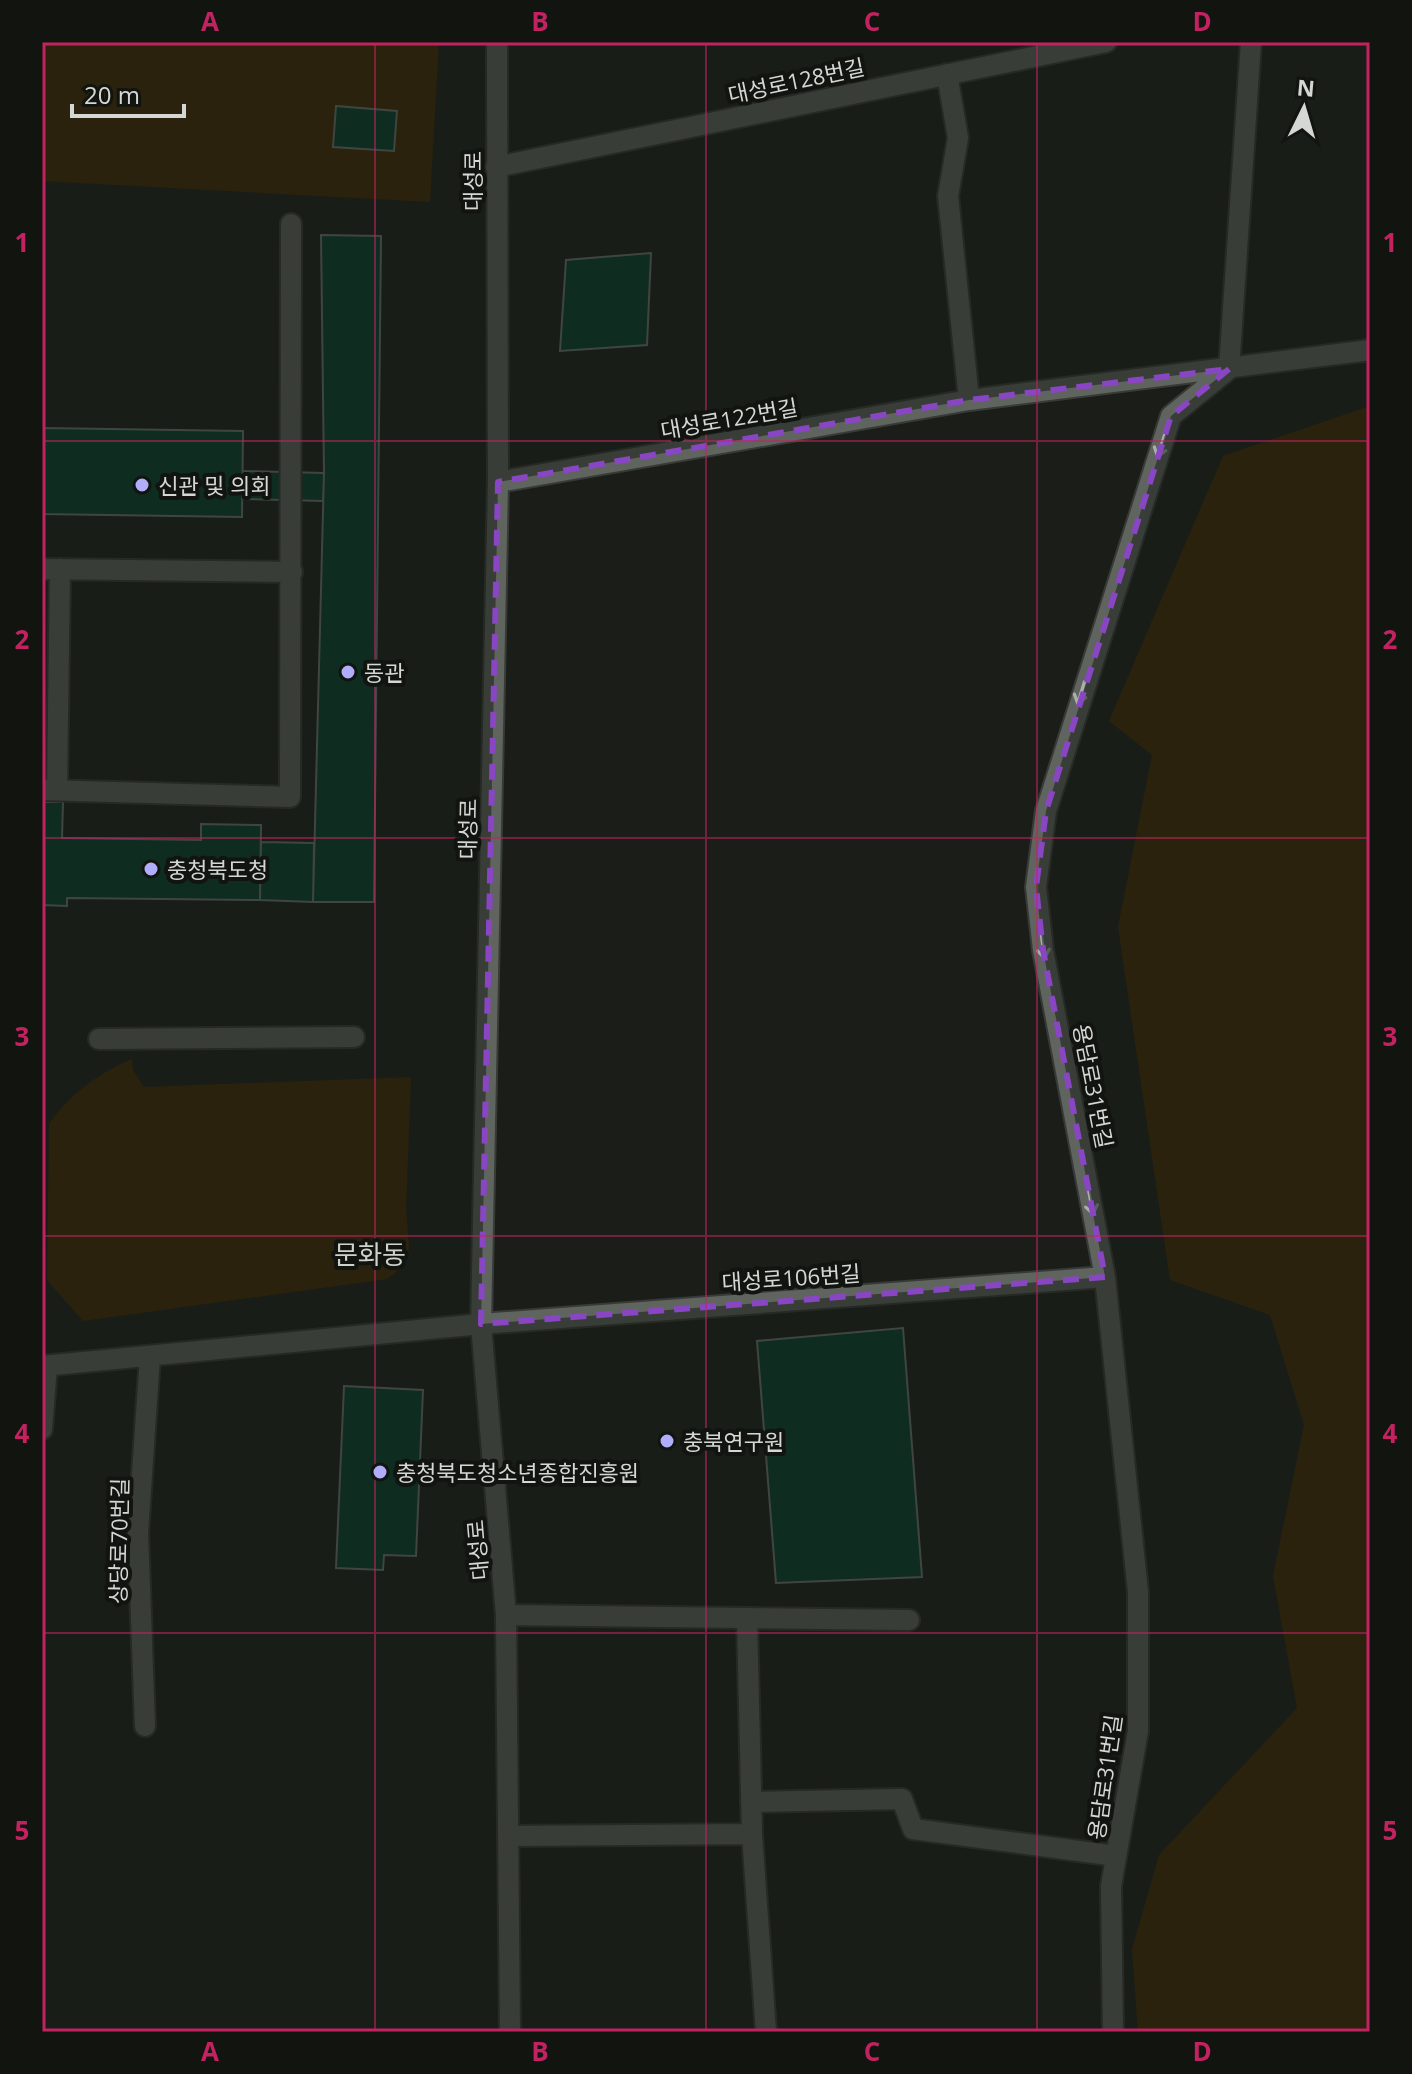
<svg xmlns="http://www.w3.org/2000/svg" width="1412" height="2074" font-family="'Open Sans','Noto Sans KR',sans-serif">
<rect width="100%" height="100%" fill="#1a1d18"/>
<path fill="#3e2902" d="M42,42H439L430,202L42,181Z
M1370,406V2032H1138L1132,1949L1159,1855L1297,1708L1273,1576L1304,1425L1270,1315L1170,1280L1118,927L1152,755L1109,721L1223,456Z
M132,1059L133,1070L144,1087L411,1077L406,1209L409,1247L405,1265L387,1279L83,1321L47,1280L49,1124C69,1095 100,1072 132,1059Z"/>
<path fill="#013e2c" stroke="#6e7673" stroke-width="2" d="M336,106L397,111L394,151L333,147Z
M321,235L381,236L374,902H313L324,473Z
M651,253L647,345L560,351L566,260Z
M42,428L243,431L242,517L42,514Z
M243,471L324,473L323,501L242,499Z
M42,802H63L62,838L201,840V824L261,825L260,900L67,898V906L42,905Z
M261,842L314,843L313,902L260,900Z
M903,1328L922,1577L776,1583L757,1341Z
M344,1386L423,1390L416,1556L384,1555L383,1570L336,1568Z"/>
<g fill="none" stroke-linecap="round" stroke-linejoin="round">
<defs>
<path id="minor" d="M497,42L498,482L481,1324L506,1615L510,2032
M947,74L958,138L948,196L969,400
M496,167L1106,42
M498,482L969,400L1370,350
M42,569L292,572
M42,790L290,797L291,224
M57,790L60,569
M99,1039L354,1037
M42,1366L481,1324L1105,1277
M42,1429L47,1366
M506,1615L909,1620
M145,1726L138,1533L150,1356
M751,1802L902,1799L913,1829L1116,1856
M752,1834L766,2032
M508,1836L752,1834L747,1618
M1113,2032L1111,1886L1138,1731V1592L1105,1277L1043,950L1036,887L1046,811L1171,416L1229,369L1251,42"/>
</defs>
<use href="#minor" stroke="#373a36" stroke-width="24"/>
<use href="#minor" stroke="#60645e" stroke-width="20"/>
</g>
<defs><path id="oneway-shaft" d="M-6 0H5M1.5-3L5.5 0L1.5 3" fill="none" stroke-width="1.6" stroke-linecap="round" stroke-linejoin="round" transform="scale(2)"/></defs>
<g stroke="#abafab">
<use href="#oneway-shaft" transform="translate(1161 446) rotate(108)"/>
<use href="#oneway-shaft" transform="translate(1081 693) rotate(107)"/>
<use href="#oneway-shaft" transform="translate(1043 947) rotate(82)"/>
<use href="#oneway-shaft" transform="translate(1091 1203) rotate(79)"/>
</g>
<path d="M0 0H1412V2074H0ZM1229,369L1171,416L1046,811L1036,887L1043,950L1105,1277L481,1324L498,482L969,400Z" fill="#1a1d18" fill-opacity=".55" fill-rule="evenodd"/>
<path fill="none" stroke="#8846c2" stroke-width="6" stroke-dasharray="16 10" stroke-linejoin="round" d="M1229,369L1171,416L1046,811L1036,887L1043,950L1105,1277L481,1324L498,482L969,400Z"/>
<path fill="none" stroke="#c32261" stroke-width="2" stroke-opacity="0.55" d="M375,42V2032M706,42V2032M1037,42V2032M42,441H1370M42,838H1370M42,1236H1370M42,1633H1370"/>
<g fill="#b0aefa" stroke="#11140f" stroke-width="3">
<circle cx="142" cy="485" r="8"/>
<circle cx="348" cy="672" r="8"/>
<circle cx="151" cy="869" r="8"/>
<circle cx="667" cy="1441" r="8"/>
<circle cx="380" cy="1472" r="8"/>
</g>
<g text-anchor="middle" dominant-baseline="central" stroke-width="8" stroke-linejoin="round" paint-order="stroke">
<g font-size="22" fill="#d4d7d4" stroke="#11140f">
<text transform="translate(796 80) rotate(-12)">대성로128번길</text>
<text transform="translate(472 181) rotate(-90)">대성로</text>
<text transform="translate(729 418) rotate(-10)">대성로122번길</text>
<text transform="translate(467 829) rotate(-89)">대성로</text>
<text transform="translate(1094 1086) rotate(79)">용담로31번길</text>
<text transform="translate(791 1277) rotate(-4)">대성로106번길</text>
<text transform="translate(118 1541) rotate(-89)">상당로70번길</text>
<text transform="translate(477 1550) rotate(-95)">대성로</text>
<text transform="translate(1104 1777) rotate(-82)">용담로31번길</text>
</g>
<g font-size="22" fill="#d4d7d4" stroke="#11140f" text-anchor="start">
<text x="158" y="485">신관 및 의회</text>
<text x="364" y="672">동관</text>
<text x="167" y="869">충청북도청</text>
<text x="683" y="1441">충북연구원</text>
<text x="396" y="1472">충청북도청소년종합진흥원</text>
</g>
<g font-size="26" fill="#cdd2cb" stroke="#11140f">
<text x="370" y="1254">문화동</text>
</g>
</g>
<rect width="1412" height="2074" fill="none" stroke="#11140f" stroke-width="88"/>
<g transform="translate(1304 108) rotate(5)" stroke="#11140f" stroke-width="6" paint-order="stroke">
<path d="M0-6L14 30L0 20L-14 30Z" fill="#d4d7d4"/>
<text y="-12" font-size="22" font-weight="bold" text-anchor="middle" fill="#d4d7d4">N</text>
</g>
<path d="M72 104v12h112v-12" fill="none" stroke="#d4d7d4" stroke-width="4"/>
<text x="84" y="104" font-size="24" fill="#d4d7d4" stroke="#11140f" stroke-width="6" paint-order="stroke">20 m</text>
<rect x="44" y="44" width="1324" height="1986" fill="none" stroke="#c32261" stroke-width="3"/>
<g font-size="26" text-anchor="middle" font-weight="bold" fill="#c32261">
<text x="210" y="31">A</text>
<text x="540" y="31">B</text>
<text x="872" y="31">C</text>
<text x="1202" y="31">D</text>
<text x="22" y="252">1</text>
<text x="1390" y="252">1</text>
<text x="22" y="649">2</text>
<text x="1390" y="649">2</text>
<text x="22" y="1046">3</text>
<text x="1390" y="1046">3</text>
<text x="22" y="1443">4</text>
<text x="1390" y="1443">4</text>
<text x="22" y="1840">5</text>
<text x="1390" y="1840">5</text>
<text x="210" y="2061">A</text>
<text x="540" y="2061">B</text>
<text x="872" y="2061">C</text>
<text x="1202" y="2061">D</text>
</g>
</svg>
